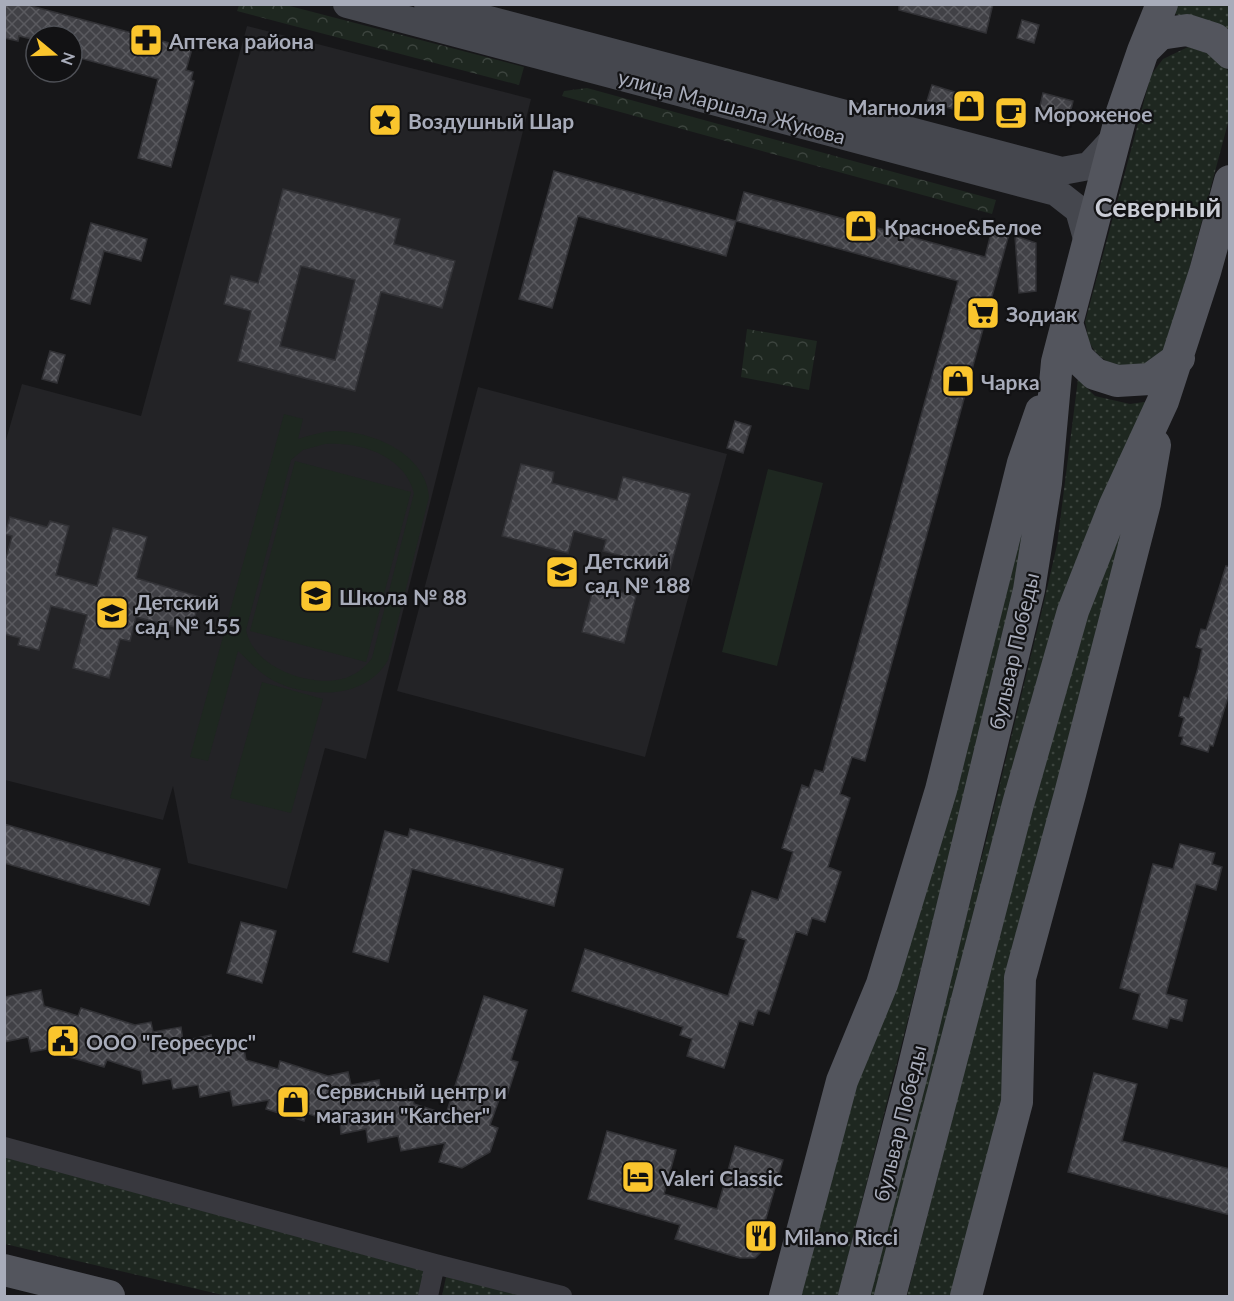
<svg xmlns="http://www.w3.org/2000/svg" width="1234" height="1301" font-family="Lato,sans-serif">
<defs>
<pattern id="grass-dots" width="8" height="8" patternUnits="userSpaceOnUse" patternTransform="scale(1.5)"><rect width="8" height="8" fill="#1e2720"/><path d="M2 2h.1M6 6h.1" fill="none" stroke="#3c443e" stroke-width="1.8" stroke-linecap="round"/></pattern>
<pattern id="forest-crowns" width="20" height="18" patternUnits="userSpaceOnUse" patternTransform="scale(1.5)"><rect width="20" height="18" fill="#1e2720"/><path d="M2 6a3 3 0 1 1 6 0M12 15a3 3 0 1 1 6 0" fill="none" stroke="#3c443e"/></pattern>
<pattern id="building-cross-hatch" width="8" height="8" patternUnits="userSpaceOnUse" patternTransform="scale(1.5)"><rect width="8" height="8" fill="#414146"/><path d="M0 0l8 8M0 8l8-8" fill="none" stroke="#5a5a5f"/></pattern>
</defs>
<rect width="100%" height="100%" fill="#171719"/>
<path fill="#232326" d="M247,26L531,99L366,759L325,748L287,889L188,863L173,786L163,820L5,780L4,447L22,384L141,416Z
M478,387L727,454L645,757L397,691Z"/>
<path fill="url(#grass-dots)" d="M1174,5H1229V35L1206,22L1171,13Z
M1188,47L1214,55L1229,72V119L1170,341C1166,346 1162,352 1158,356C1137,376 1100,368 1089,341C1087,336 1087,328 1085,322L1151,75L1163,59Z
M1078,379L1095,396L1130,404L1151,401L880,1296H867L987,837L1042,610L1057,545Z
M1028,484L1017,588L838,1296H797L849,1099Z
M1124,528L1006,1080L952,1296H907L1058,702L1097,581L1117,533Z
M5,1157L425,1271L420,1296H227L5,1244Z
M460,1276L541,1296H442L446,1277Z"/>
<path fill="url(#forest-crowns)" d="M239,5H286L524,67L519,85L237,11Z
M587,88L996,200L992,214L562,96L564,91Z
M747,329L817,341L809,390L741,377Z"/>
<path fill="#1e2720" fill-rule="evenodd" d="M284,414L303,419L298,439C310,435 321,432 334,431C373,431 426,454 429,497L388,660C366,699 311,699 274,681C260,674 250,662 238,651L208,761L190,757ZM325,444C360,441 405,456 414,493L372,658C365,668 354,676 342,679C308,687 253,667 246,630L291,460L303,450Z
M295,461L411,492L366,662L250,631Z
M768,469L823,483L777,666L722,652Z
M262,682L323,699L291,813L230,798Z"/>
<path fill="url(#building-cross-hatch)" stroke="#313135" stroke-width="1.5" fill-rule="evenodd" d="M4,4H24L192,49L186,70L193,72L191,80L194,81L171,167L138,158L158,79L72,56V36H36V40L19,36L18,41L4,38Z
M899,4H993L986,33L899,10Z
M1022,20L1039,25L1034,43L1017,38Z
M932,85L961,94L956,110L927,101Z
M1043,93L1073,101L1068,122L1038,115Z
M554,171L736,221L726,256L578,216L552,308L519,299Z
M283,189L400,219L394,244L455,261L442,308L381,292L355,391L238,361L251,311L224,304L231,276L258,283ZM301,266L355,280L335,360L280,346Z
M744,192L985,257L992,229L1009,234L865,761L852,757L840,794L850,798L828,867L841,872L825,922L812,918L807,935L796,931L769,1014L758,1010L753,1025L739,1021L724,1068L687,1056L692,1039L680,1035L683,1027L572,991L585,949L728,996L746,940L737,937L752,891L778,900L793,852L782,848L802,785L809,788L815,770L823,772L958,281L736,221Z
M91,223L147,239L141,261L104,251L90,304L71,299Z
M1015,236L1036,243V291L1019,293Z
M50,351L65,355L57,383L42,379Z
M735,421L751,426L743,453L727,448Z
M521,464L554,472L552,483L617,500L623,477L690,494L670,569L603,551L606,540L574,531L568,553L502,536Z
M10,517L47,527L50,521L69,526L56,575L97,586L113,528L147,537L136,578L200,597L191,631L136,617L130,641L120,639L109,678L73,668L87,615L51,606L39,650L18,645L20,638L4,634V565L12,536L5,534Z
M1226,566L1230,567V691L1213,746L1210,745L1208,752L1181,744L1183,737L1179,736L1184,718L1179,716L1184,697L1189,699L1198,668L1202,649L1196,647L1201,629L1206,630Z
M594,585L636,596L624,643L582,632Z
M4,824L160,869L149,905L4,863Z
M410,829L563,869L554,906L412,869L388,962L353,952L385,831L408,837Z
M1180,844L1215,853L1212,864L1222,867L1216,890L1196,884L1166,994L1187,1000L1182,1021L1170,1018L1167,1028L1133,1019L1140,994L1120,988L1153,864L1173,869Z
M241,922L276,931L262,983L227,973Z
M41,990L44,1006L62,1011L78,1016L81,1008L135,1025L151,1022L153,1032L181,1027L183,1041L211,1035L214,1050L243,1044L246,1060L278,1069L280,1061L328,1076L348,1072L351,1085L379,1080L381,1095L411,1089L414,1104L446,1114L484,996L527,1010L511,1060L518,1062L507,1096L501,1094L490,1125L498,1128L490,1152L462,1168L439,1162L445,1143L401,1151L398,1136L368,1142L366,1129L341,1134L340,1124L306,1113L304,1121L266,1109L269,1100L233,1106L230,1091L200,1097L198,1085L173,1089L171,1079L143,1084L141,1071L107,1060L104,1067L66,1056L69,1045L31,1052L28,1037L4,1042V997Z
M1094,1073L1137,1084L1122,1141L1230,1169V1215L1068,1172Z
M607,1131L676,1150L664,1194L717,1209L735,1146L783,1160L765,1222L766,1247L755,1258H740L675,1239L680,1225L588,1199Z"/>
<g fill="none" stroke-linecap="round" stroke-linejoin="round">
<path stroke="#38383e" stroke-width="20" d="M4,1147L435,1264L562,1296
M428,1296L435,1264"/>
<path stroke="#45474e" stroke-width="28" d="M347,4L1056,192L1079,210L1088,242
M428,4L1062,171L1089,166L1115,138"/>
<path stroke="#53555d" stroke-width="32" d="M1143,51L1160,34L1187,30L1215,39L1230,53
M1067,323L1078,358L1095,374L1117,381L1150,379L1179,358
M4,1270L109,1296
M785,1296L842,1081L882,984L941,790L1023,463L1041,411
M854,1296L911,1078L1029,590L1046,483L1057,362L1122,112L1143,51L1162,4
M890,1296L1018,804L1073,611L1114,507L1163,401L1205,272L1230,181
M966,1296L1017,1102L1020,978L1070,794L1145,503L1155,445"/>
</g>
<defs>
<symbol id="pharmacy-square" viewBox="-11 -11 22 22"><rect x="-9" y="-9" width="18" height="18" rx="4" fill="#fac52d" stroke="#121214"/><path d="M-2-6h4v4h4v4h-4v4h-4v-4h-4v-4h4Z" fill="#111"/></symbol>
<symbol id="shop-square" viewBox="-11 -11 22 22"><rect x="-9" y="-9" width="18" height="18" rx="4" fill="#fac52d" stroke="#121214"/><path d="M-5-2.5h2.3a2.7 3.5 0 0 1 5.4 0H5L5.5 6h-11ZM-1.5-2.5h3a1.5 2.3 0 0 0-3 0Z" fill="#111"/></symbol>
<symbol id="cafe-square" viewBox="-11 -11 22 22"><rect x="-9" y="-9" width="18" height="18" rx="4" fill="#fac52d" stroke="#121214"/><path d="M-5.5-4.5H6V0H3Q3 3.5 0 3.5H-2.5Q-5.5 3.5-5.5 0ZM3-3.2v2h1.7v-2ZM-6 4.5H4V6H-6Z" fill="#111"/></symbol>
<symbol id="sight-square" viewBox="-11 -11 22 22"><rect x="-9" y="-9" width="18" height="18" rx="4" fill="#fac52d" stroke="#121214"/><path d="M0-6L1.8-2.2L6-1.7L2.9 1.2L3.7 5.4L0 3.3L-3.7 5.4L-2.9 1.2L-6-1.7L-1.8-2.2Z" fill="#111"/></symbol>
<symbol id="supermarket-square" viewBox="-11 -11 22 22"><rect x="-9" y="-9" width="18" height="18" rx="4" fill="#fac52d" stroke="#121214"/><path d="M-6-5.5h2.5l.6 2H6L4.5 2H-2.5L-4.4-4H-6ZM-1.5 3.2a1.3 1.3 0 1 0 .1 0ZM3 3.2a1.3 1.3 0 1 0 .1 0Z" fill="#111"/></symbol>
<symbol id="school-square" viewBox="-11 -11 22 22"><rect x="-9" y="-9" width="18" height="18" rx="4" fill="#fac52d" stroke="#121214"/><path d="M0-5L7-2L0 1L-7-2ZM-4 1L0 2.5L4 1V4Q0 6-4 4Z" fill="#111"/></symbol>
<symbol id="civic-square" viewBox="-11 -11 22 22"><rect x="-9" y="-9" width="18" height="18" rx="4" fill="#fac52d" stroke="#121214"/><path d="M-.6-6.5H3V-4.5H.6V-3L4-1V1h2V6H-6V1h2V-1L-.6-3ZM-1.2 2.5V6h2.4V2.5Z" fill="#111"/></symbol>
<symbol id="hotel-square" viewBox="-11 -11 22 22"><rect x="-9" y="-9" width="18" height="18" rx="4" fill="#fac52d" stroke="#121214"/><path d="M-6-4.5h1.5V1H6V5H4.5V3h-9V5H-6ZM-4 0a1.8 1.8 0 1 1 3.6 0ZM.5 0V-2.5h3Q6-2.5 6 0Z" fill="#111"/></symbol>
<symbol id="restaurant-square" viewBox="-11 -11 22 22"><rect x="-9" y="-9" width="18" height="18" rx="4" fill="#fac52d" stroke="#121214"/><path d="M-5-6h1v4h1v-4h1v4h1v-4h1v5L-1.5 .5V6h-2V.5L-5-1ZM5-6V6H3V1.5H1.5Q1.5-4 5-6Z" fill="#111"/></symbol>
</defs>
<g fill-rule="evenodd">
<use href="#pharmacy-square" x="127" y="21" width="38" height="38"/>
<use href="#shop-square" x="950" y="87" width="38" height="38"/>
<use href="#cafe-square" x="992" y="94" width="38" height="38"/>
<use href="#sight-square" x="366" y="101" width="38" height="38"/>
<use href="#shop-square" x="842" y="207" width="38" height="38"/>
<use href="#supermarket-square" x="964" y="294" width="38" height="38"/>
<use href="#shop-square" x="939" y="362" width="38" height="38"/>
<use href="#school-square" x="543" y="553" width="38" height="38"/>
<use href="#school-square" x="297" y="577" width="38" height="38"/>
<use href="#school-square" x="93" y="594" width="38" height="38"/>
<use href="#civic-square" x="44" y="1022" width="38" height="38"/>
<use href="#shop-square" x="274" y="1083" width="38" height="38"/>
<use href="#hotel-square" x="619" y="1158" width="38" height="38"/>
<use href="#restaurant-square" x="742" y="1217" width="38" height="38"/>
</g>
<g text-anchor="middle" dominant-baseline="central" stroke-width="4.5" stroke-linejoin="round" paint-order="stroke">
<g font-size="21" font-weight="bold" fill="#a8acba" stroke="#121214" text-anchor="start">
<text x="169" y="40">Аптека района</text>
<text x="946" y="106" text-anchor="end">Магнолия</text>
<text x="1034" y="113">Мороженое</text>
<text x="408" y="120">Воздушный Шар</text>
<text x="884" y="226">Красное&amp;Белое</text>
<text x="1006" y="313">Зодиак</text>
<text x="981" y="381">Чарка</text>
<text x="585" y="560">Детский<tspan x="585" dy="24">сад № 188</tspan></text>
<text x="339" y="596">Школа № 88</text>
<text x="135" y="601">Детский<tspan x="135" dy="24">сад № 155</tspan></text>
<text x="86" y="1041">ООО "Георесурс"</text>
<text x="316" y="1090">Сервисный центр и<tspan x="316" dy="24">магазин "Karcher"</tspan></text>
<text x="661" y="1177">Valeri Classic</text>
<text x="784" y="1236">Milano Ricci</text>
</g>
<g font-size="21" fill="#a8acba" stroke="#121214">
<text transform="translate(732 106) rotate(15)">улица Маршала Жукова</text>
<text transform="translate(1013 651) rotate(-77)">бульвар Победы</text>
<text transform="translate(899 1123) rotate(-76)">бульвар Победы</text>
</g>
<g font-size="27" font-weight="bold" fill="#caccd5" stroke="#121214">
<text x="1158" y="206">Северный</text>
</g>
</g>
<rect width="1234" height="1301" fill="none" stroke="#a8acba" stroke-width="12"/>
<g transform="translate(54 54) rotate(109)"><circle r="28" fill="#121214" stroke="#4e5056" stroke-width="1.5"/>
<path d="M0-4.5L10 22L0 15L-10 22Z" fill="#fac52d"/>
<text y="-9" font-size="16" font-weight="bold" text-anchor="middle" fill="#a8acba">N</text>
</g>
</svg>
